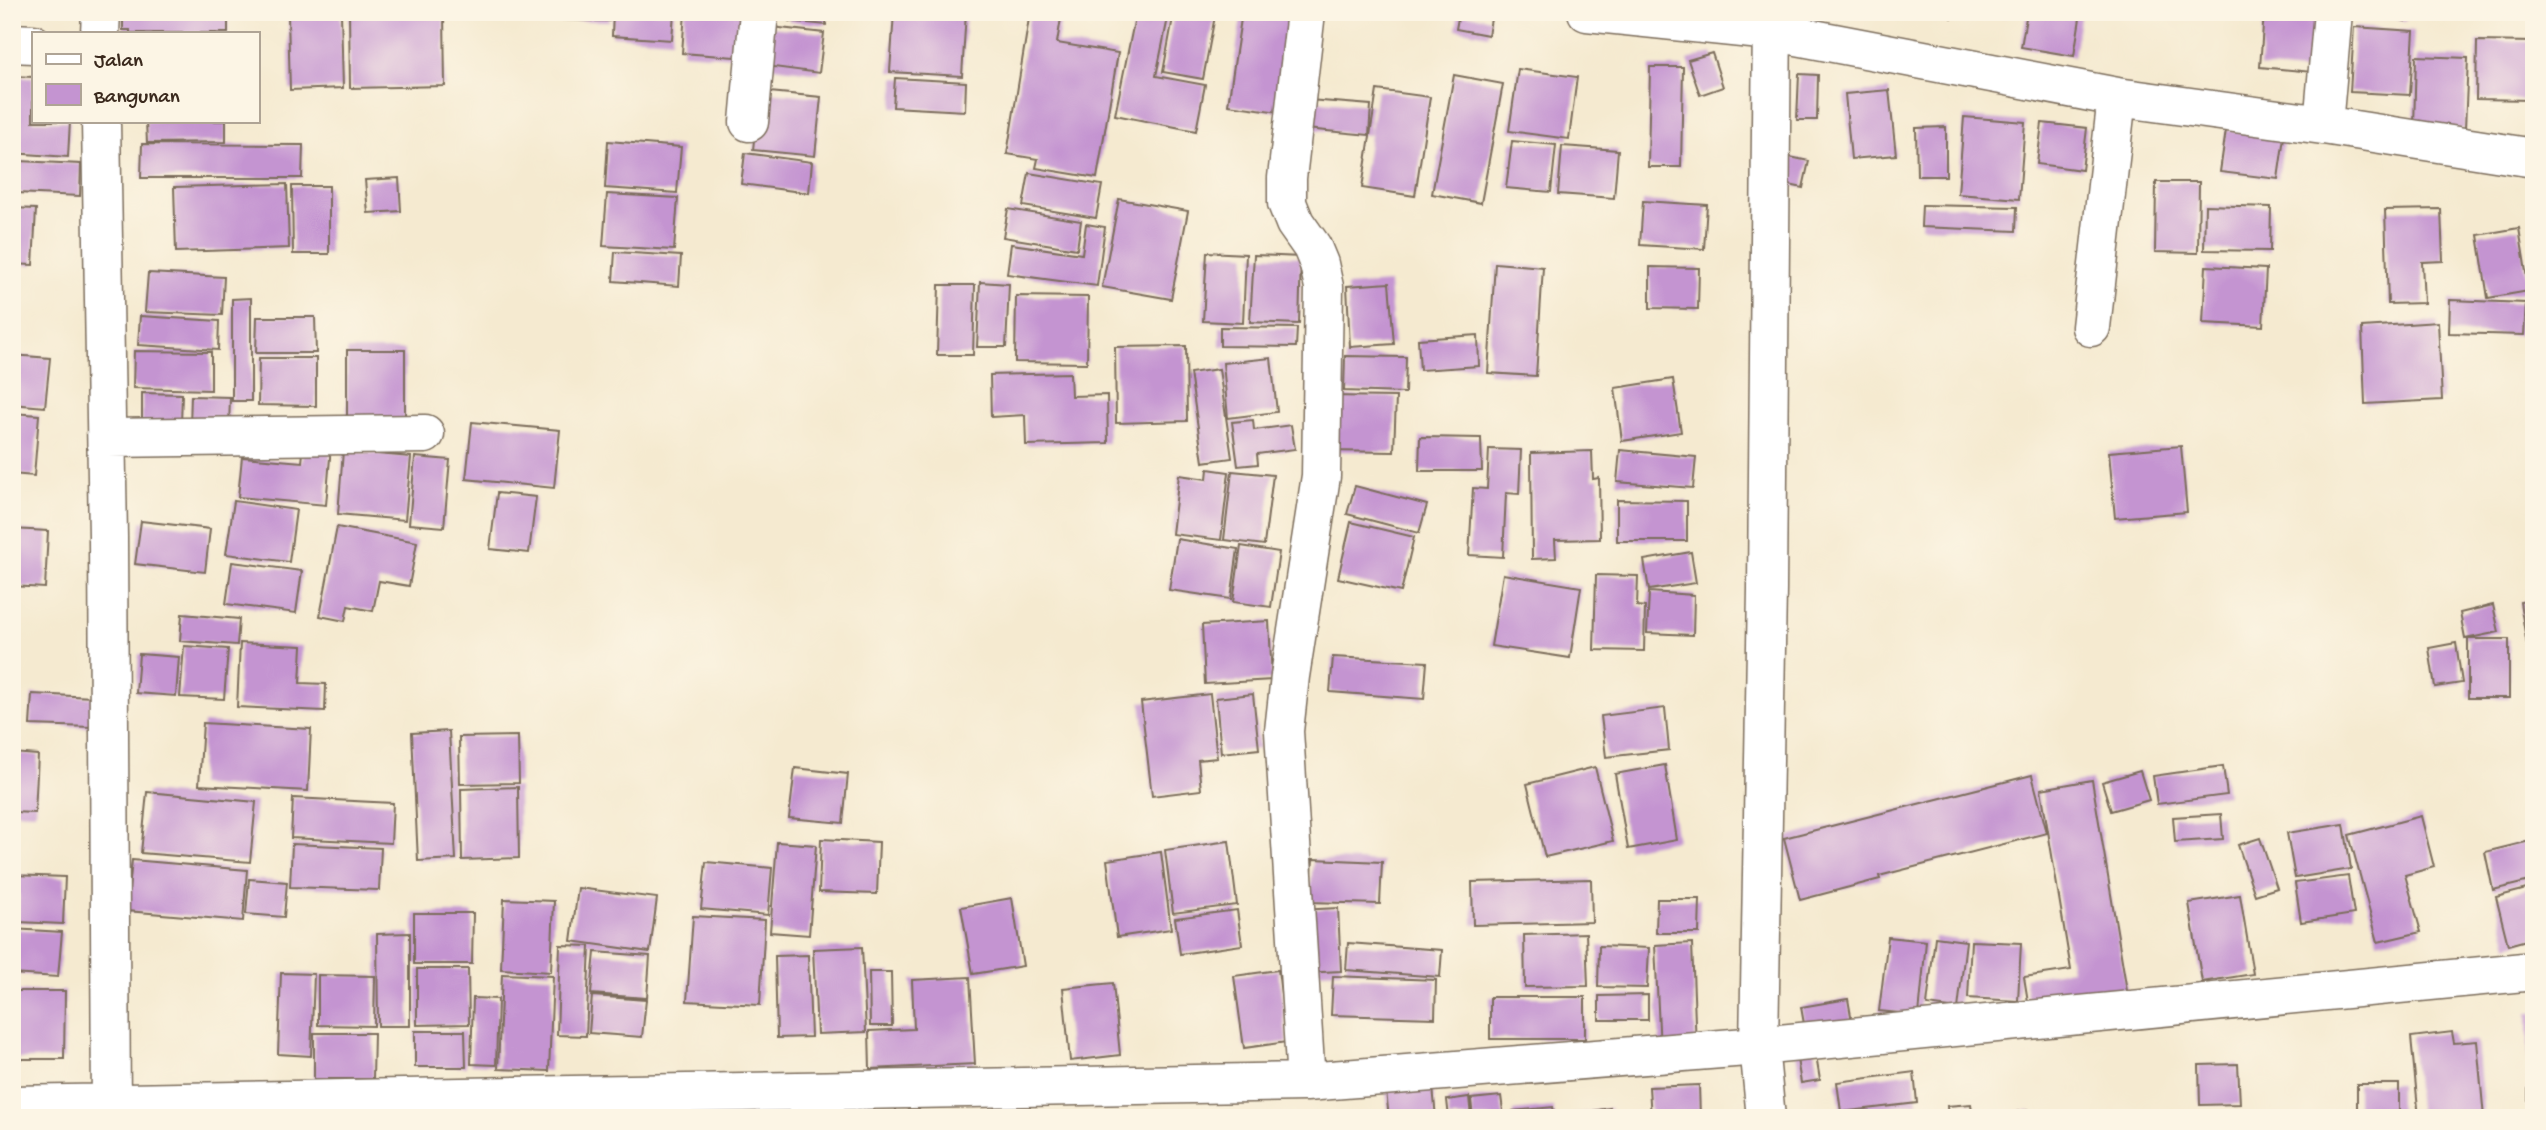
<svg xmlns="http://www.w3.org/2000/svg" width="2546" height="1130" font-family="'Gochi Hand',sans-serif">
<rect width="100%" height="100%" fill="#fcf5e5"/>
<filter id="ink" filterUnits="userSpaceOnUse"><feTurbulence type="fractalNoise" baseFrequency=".0143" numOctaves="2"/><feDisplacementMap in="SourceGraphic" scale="14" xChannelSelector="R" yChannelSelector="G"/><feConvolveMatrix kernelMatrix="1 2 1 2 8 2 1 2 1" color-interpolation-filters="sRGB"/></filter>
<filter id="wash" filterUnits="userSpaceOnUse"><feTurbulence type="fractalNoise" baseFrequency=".00686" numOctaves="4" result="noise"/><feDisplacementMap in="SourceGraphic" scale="28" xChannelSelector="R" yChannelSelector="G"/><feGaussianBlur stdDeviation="1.57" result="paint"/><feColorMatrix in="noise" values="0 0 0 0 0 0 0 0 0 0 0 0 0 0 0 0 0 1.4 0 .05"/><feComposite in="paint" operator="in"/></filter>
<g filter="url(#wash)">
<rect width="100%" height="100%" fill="#f5ead0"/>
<g id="blocks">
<path fill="#c494d1" d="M123,12H228V33H130V30H123Z
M349,12H444L445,86L350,88Z
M560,12H609V21L559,20Z
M613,12H674L672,40L612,36Z
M685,12H751L748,58L682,53Z
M790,12H827L826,25L789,21Z
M894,12H966L962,76L890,72Z
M1030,12H1062L1057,43L1118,53L1097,178L1036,168L1038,159L1007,154Z
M1136,12L1169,13L1156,76L1205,85L1196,131L1115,115Z
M1174,12L1215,16L1203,79L1163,72Z
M1242,12H1270L1294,16L1279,112L1228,105Z
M1951,12H2005V17L1951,18Z
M2027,12H2081L2074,56L2021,47Z
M2264,12H2317L2312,72L2260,67Z
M2377,12H2408L2405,21Z
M341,13L343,88L290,90L288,15Z
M1459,13L1491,19L1488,35L1456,29Z
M771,27L824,33L819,73L766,66Z
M2354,27L2414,31L2410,95L2350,92Z
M2477,41L2533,42L2532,100L2476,99Z
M1712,53L1723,87L1700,95L1688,60Z
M2416,56L2468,58L2465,129L2414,127Z
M1650,67H1683L1681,167H1648Z
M1518,69L1577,77L1569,139L1509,131Z
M1799,74L1818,75L1817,120H1797Z
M1454,75L1503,84L1481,203L1432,194Z
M12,76L33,77V121H70L68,157L12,153Z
M895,78L966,82L965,111L893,107Z
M1377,90L1430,97L1415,196L1362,188Z
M1889,90L1896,155L1851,159L1845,94Z
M759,91L821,97L815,156L753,150Z
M1309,100L1371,105L1369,135L1306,129Z
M1964,117L2025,122L2019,199L1958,194Z
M146,121H226V142L147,143Z
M2042,123L2087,128L2082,170L2037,164Z
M1946,127V176H1917L1916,128Z
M2226,130L2284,137L2278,179L2220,172Z
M608,141L681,147L677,193L605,188Z
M1512,141L1556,145L1551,192L1506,188Z
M142,144L303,145L302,178H141Z
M1562,146L1618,150L1614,198L1558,194Z
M745,153L812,162L809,193L741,184Z
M1776,154L1809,161L1803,188L1771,181Z
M19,161L81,164L80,196L17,193Z
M1029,173L1102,185L1096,218L1023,206Z
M399,178L401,211L368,213L365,180Z
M2156,182H2199L2198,253L2155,252Z
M287,184L289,248L176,252L174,187Z
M292,186H329V254H293Z
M607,194L678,198L674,250L603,246Z
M1119,199L1188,211L1171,299L1102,287Z
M1643,201L1707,205L1704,249L1640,245Z
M1922,205L2017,207L2016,231L1921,227Z
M2205,205L2271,207L2270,251L2204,250Z
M12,208L36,209L33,265L12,264Z
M1008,209L1081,221L1077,249L1003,237Z
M2441,209L2443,261L2422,262L2424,303L2388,304L2385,210Z
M1086,224L1105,227L1097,286L1007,274L1011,244L1082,254Z
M2519,228L2529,291L2488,298L2478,235Z
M615,252L681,256L679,286L613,281Z
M1207,252L1246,254L1243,323L1203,321Z
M1254,255L1301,257L1299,324L1250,322Z
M1495,263L1543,267L1536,376L1488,373Z
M2206,266L2266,269L2263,326L2203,323Z
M1650,267L1699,268L1698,309L1650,308Z
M148,273L224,277L222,315L145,312Z
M980,282L1009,284L1006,347H977Z
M1389,283L1394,344L1350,347L1347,286Z
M939,285H975L973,355H937Z
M1016,296L1088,297L1087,363L1015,362Z
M251,298V401H232V299Z
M2450,300L2526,303L2524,335L2449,333Z
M140,316L219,321L218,350L138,345Z
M257,317H315L316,353H256Z
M2438,322L2442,400L2365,404L2362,327Z
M1220,327L1297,328L1296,347L1220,346Z
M1478,335L1479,366L1420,370L1418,339Z
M1186,346L1187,421L1116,423L1115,347Z
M347,350H405V420H347Z
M134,351L211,352V390L133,388Z
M12,355L50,358L45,407L12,404Z
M1345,356L1406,357L1405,393L1344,391Z
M259,358H316V406L258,405Z
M1271,358L1277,412L1228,418L1223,363Z
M1219,369L1232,458L1203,462L1190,373Z
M1070,373L1071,396L1107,395L1108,443L1026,445L1025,415L991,417L990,375Z
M1673,379L1681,432L1622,441L1615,388Z
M142,393L182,394L181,424H142Z
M191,396L230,397L229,428L190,427Z
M1329,396L1396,397L1394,452L1328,451Z
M12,413L39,415L34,476L12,474Z
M1253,420L1254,430L1291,425L1295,449L1257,454L1258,464L1238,466L1232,422Z
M472,422L560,430L554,488L466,479Z
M1420,437L1481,438L1482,471H1419Z
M304,444L331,446L326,505L238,497L242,457L302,462Z
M2181,446L2187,512L2115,518L2109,452Z
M1489,449L1521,450L1519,494L1506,493L1503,557L1469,555L1473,488L1487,489Z
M1620,450L1696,457L1693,488L1617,482Z
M343,451L411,457L405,520L338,514Z
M1592,451L1593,479L1599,478L1600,539L1555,540L1556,558L1532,559L1531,453Z
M415,457L450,460L444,527L409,524Z
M1208,469L1229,472L1221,540L1172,534L1179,475L1207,479Z
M1232,471L1273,475L1264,545L1224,540Z
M1355,486L1427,505L1419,533L1347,514Z
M497,493L536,497L529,553L490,549Z
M1617,500L1687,501V541H1617Z
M234,501L296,510L289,562L226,554Z
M141,521L210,529L205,572L135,564Z
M1351,522L1414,537L1401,592L1338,578Z
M337,527L417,542L409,586L379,581L373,611L348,606L345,621L320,616Z
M12,529L48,531L45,588L12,586Z
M1177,539L1238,549L1231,599L1169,590Z
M1241,546L1279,552L1271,607L1233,602Z
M1691,552L1696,583L1649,590L1644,560Z
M232,562L302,571L296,613L226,604Z
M1503,574L1581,587L1570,658L1491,646Z
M1596,575L1638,576L1637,606L1645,607L1644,651L1594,650Z
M1649,592L1694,595L1693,635L1647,633Z
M2534,600V676H2532L2520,602Z
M2493,605L2499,632L2465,639L2460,613Z
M182,614L239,619L237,645L180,641Z
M1269,621L1272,680L1205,684L1202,625Z
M2468,639H2509V698H2468Z
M240,643L302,646L300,683L326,684L325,711L237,707Z
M2456,643L2462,683L2435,687L2429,648Z
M184,646L228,649L224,699L180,697Z
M139,654L179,657L176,696L136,693Z
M1333,657L1427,662L1424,699L1330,692Z
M32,694L93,697L92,727L30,725Z
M1210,694L1217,758L1198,760L1201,790L1152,796L1141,702Z
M1253,694L1259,749L1221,753L1216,698Z
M1665,708L1669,750L1606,757L1601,716Z
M203,723L311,729L308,791L199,785Z
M449,731L456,859L418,861L412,733Z
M518,736L519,783L460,784L459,737Z
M12,753L38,755L35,813L12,812Z
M1665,765L1677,840L1628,849L1615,774Z
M2223,766L2227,795L2157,804L2153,776Z
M1595,767L1613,841L1545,857L1527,784Z
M795,768L848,774L843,823L789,818Z
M2140,771L2149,800L2111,811L2102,782Z
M2032,775L2047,833L1879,876L1880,879L1800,900L1784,838Z
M2092,780L2129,1003L2031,1020L2024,977L2071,970L2041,789Z
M518,787L519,858L462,860L461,789Z
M147,792L256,802L250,862L141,853Z
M293,798L393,803L391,843L291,838Z
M2221,814L2223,839L2175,842L2173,817Z
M2421,816L2434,867L2405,875L2421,932L2378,942L2349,835Z
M2344,824L2351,869L2295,878L2287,833Z
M2260,838L2277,888L2255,895L2238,845Z
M821,839L879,842L877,894L819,892Z
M2534,840V880L2493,890L2485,852Z
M1229,841L1237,905L1173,913L1165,850Z
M777,842L816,845L809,935L770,932Z
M292,844L381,848L379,890L290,887Z
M1161,852L1171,929L1117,937L1107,860Z
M1313,859L1382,862L1380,904L1310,902Z
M132,860L247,870L243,921L127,911Z
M706,862L772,868L768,915L701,909Z
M12,875L65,877L63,924L18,922L19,893H12Z
M2348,876L2354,914L2301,922L2295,883Z
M249,879L287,882L284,917L246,914Z
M1591,879L1592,922L1473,925L1472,882Z
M2534,887V938L2508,945L2496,897Z
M578,888L657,898L650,952L571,941Z
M2240,895L2253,974L2202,982L2189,903Z
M1012,898L1023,966L973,974L961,907Z
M504,899L554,901L551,972L501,969Z
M1657,899H1700L1699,933H1656Z
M1338,908L1341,971L1303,973L1299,910Z
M1237,910L1242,945L1180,954L1175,918Z
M414,913H473L472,964H414Z
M693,916L765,920L760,1005L687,1001Z
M12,929L62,932L58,977L12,974Z
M410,933V1026H378L377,934Z
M1586,933L1588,986L1525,987L1524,935Z
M1888,937L1926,941L1919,1015L1879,1011Z
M1935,937L1966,941L1958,1009L1927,1005Z
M1971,941L2021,943L2018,1001L1968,998Z
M1348,943L1442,950L1440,977L1346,970Z
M1692,943L1696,1049L1660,1050L1655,945Z
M560,945L590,946L586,1036L557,1035Z
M1599,946L1649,948L1647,988L1598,987Z
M862,947L866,1032L817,1034L813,949Z
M595,952L650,956L647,998L591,994Z
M808,955L811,1037L777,1038L775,956Z
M417,969H468L469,1024L417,1025Z
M1278,970L1287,1042L1244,1048L1234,976Z
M869,972H891L892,1026H870Z
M281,973L314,974L311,1056L278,1054Z
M502,974L553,976L549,1071L498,1069Z
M318,975L375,976L374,1026L318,1025Z
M1333,976L1436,980L1435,1018L1331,1015Z
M970,977L975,1064L870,1069L869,1031L914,1029L912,980Z
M1113,983L1120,1055L1070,1061L1063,988Z
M12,991H65L64,1059H12Z
M1648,995V1020H1599V996Z
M592,996L646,1000L642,1037L589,1033Z
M1490,997H1585V1039H1490Z
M473,998L498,999L496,1065L471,1064Z
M1848,999L1853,1027L1806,1035L1801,1007Z
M2528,1012H2534V1102H2528Z
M415,1031H465L466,1067H415Z
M2452,1032L2454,1043L2477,1041L2484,1118H2419L2411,1037Z
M314,1033H374L373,1079H314Z
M1814,1044L1820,1080L1801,1083L1795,1047Z
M2238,1064L2240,1104L2200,1105L2199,1065Z
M1914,1072L1917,1103L1841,1112L1837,1082Z
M2357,1084H2399V1118H2338V1114H2357Z
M1699,1085L1700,1118H1651L1649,1087Z
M1433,1087L1436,1118H1389L1386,1091Z
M1501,1096L1504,1118H1473L1471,1099Z
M1469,1097L1471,1118H1449L1447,1100Z
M1971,1104L1973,1118H1948L1947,1106Z
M776,1106H831V1118H776Z
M853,1107L896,1108V1118H853Z
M1553,1107L1555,1118H1514L1513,1111Z
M1610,1108L1612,1118H1564V1116Z
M2031,1110L2032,1118H1986V1116Z
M765,1111L766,1118H737V1112Z"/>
</g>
</g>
<g filter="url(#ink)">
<use href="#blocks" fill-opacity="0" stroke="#7c6d5c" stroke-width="2"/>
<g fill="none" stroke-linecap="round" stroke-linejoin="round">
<defs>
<path id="minor" d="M1587,12L1771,31L2117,97L2323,125L2534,158
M100,33L101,12
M12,43L33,44
M101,121L108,537L111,1118
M749,122L759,12
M2323,125L2333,12
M2091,327L2117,97
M107,438L425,434
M1306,1082L1284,731L1290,676L1321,476L1324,287L1319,264L1312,247L1295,223L1287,203V178L1306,12
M12,1105L1306,1082L1759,1046L2534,971
M1766,1118L1759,1046L1767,589L1772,12"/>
</defs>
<use href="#minor" stroke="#7c6d5c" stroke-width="41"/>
<use href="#minor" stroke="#fff" stroke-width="38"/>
</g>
</g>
<rect width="2546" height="1130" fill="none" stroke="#fcf5e5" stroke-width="42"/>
<rect x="32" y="32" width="228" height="91" fill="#fcf5e5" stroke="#afa495" stroke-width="2"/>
<rect x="46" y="54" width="35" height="10" fill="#ffffff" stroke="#afa495" stroke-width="2"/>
<text x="94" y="66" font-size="21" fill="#3b2a1e">Jalan</text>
<rect x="46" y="84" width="35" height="21" fill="#c494d1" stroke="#afa495" stroke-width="2"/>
<text x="94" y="102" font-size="21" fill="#3b2a1e">Bangunan</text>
</svg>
